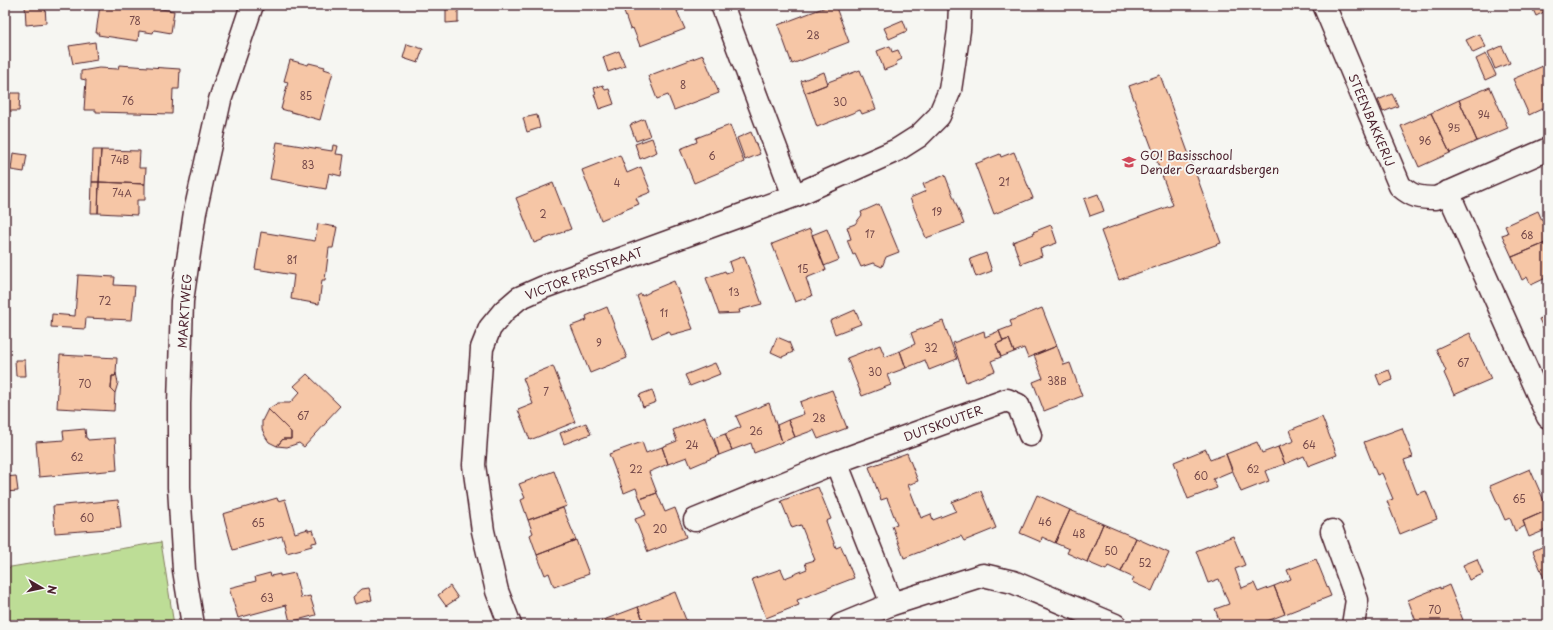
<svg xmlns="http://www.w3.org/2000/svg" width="1553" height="630" font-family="'Playpen Sans',sans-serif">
<rect width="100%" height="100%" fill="#f6f6f2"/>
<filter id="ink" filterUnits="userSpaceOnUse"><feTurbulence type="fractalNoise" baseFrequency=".025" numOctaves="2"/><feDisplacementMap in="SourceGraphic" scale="8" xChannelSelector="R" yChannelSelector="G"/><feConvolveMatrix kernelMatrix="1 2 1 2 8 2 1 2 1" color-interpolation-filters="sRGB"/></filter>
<g filter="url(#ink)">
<path fill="#bddd96" stroke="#847e60" d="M161,542L174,625H5V568Z"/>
<path fill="#f6c6a6" stroke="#4a1f2b" d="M25,5H45L46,23L26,25Z
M100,5H134L174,11L171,33L154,30L153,33L139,31L138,41L98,35L99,33H96Z
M446,5H458V22L446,23Z
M634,5H683L684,8L677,11L685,29L640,46L633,28L630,29L623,9Z
M831,5H835L849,42L792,64L778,25Z
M1531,5H1548V10L1536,16Z
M903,20L907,31L889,39L884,28Z
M1479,34L1486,47L1473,53L1466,40Z
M95,42L97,60L73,64L69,46Z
M407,44L423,49L418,63L403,58Z
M890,46L892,52L898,50L902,59L896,62L897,65L884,70L877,51Z
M1502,46L1510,63L1495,69L1488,52Z
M619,51L625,66L608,72L603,57Z
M1486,54L1496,75L1485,80L1476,59Z
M703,55L719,93L674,110L668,95L657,99L648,76Z
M290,60L308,65L309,63L325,67L324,69L333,72L320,120L281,109L288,82L284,81Z
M1548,64V78L1543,66Z
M119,65L180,69L179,89H173L172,114L96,112V110H84L86,80L81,79V71L99,68L118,69Z
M1543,66L1548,78V112L1546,113L1544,108L1529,115L1513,79Z
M860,70L876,109L862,114L860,110L817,127L805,93L828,84V82Z
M824,72L828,84L805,93L801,81Z
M1160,75L1221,243L1119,280L1101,231L1173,205L1129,86Z
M603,85L605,90L609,89L614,104L599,109L594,94H596L594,88Z
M1490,87L1508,128L1477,141L1459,100Z
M8,93H20L19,111H7Z
M1392,94L1398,106L1383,112L1378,100Z
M1459,100L1477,141L1450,153L1431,113Z
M1431,113L1450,153L1419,167L1401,126Z
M537,115L540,128L527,132L523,118Z
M644,119L650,136L636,141L630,125Z
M730,125L744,162L694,183L680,149L697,142L696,138Z
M751,132L760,154L745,160L737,138Z
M652,138L657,152L640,159L635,144Z
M277,142L332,151L333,145L338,146L336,154L344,155L341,176L329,173L326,189L270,179Z
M93,150H101L99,182H92Z
M101,150L140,151L139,168H146L145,184L99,182Z
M1014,152L1033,198L994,214L975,164L1000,154L1001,157Z
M13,153L27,155L24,172L11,170Z
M620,155L627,173L641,167L651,192L636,198L639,204L601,220L582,170Z
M945,175L964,224L926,238L910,198L926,191L923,184Z
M92,182H99L98,213H91Z
M99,182L145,184V200H137V215L98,213Z
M553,183L571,229L534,243L516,198Z
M1098,194L1104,211L1090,216L1084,199Z
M879,204L899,252L886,257L882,267L873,263L861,267L855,254L853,255L847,240L851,239L847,227L855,224L862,215L861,212Z
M1538,211L1545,227L1548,226V242L1512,257L1502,235L1508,233L1505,226Z
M318,224L337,227L333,248H329L325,280H322L319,304L291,299L294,275L255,269L261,232L315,241Z
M1051,225L1057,243L1040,249L1042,256L1021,264L1013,242L1034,234L1033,232Z
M810,229L826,270L806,278L812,296L795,302L772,244Z
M827,229L839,260L824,266L812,235Z
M1548,242V277L1531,285L1527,277L1522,280L1512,257Z
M986,253L992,271L976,277L970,259Z
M744,256L762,304L739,310L740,313L719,314L706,278L725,271L726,273L732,271L729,262Z
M78,275L115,277L114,285L135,286L132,320L86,318L85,329L51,327L52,314L75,316Z
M674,281L693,329L671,335L669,331L652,338L637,296L641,294L642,296L650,292V291Z
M607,307L627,358L590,373L571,326L587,320L586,316Z
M1042,308L1057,346L1028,358L1024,348L1014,352L1009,339L1003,341L999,331L1012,326L1010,321Z
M1548,308V338L1539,319L1547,316L1544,310Z
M855,310L861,324L835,334L830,321Z
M943,321L957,359L929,370L925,360L906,368L900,351L915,344L911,333Z
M984,331L985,337L999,331L1003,341L996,344L1001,357L991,361L995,371L966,382L953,343Z
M1470,333L1491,379L1454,395L1444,373L1446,371L1436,349Z
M777,337L789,342L793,352L782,357L771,352Z
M1009,339L1014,352L1001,357L996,344Z
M880,345L885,357L900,351L906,368L887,375L891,385L862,396L847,358Z
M1057,346L1064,365L1070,363L1082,396L1044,411L1033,382L1043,378L1034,355Z
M60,355L117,358L116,373L115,376H112L111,389L115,393L114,411L57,408Z
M15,360H25L26,376H16Z
M715,363L720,374L690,386L685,375Z
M553,366L575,422L530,440L518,410L533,404L523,378Z
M1389,370L1393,380L1380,385L1376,375Z
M116,373L118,383L115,393L111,389L112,376H115Z
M307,374L340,406L326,421L327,422L304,447L299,443L287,447L277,446L283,439H291V432L268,409L278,403H290L300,392L294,386Z
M652,390L656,402L643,407L639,395Z
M832,390L847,428L818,439L814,430L795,437L788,420L804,414L800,402Z
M769,403L782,442L754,453L751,443L732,450L725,434L741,427L736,416Z
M268,409L291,432V439H283L277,446L269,442L265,436L262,429V421Z
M705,417L719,455L691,467L687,457L668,464L662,447L677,441L673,430Z
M1322,417L1337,455L1308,466L1304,456L1285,464L1278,447L1294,441L1290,430Z
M788,420L795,437L782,442L777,425Z
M586,423L591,434L564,444L560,433Z
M1402,428L1413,457L1404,460L1417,494L1426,491L1437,519L1400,534L1387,501L1393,499L1382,473L1377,475L1364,442Z
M85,429L86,438H87L88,440L115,438L117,470L39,477L36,442L64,440L63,431Z
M725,434L732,450L719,455L714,438Z
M642,442L646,453L662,447L668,464L649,472L657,493L640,499L636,488L624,493L609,454Z
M1257,442L1262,453L1278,447L1285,464L1265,471L1269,481L1241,492L1226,454Z
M1206,449L1210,460L1226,454L1232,471L1213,479L1217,488L1188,499L1174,462Z
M907,453L918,481L908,485L921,518L931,514L933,520L956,511L952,502L981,491L996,528L964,541L961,536L904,558L892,526L897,524L887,498L881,500L869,467Z
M1530,469L1548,510L1523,521L1525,526L1515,531L1510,518L1505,520L1490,486Z
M554,471L567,506L528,520L521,500L525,498L519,484Z
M16,476L18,491L5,492V477Z
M818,487L831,519L826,521L836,548L841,546L854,578L797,600L799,605L766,618L752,579L781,569L785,578L807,569L805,563L815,560L801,525L792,528L781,501Z
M657,493L665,512L675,508L686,537L648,552L635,519L646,515L640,499Z
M1037,495L1070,510L1055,543L1042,537L1041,542L1020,533Z
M277,498L278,501L285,499L295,533L308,529V531L313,530L317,542L312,543V546L287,553L282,536L233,550L223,514Z
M118,500L121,528L55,533L53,506Z
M563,508L576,540L537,555L530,535L533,533L528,520Z
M1070,510L1103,524L1087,562L1067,553L1069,549L1055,543Z
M1548,510V529L1529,537L1523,521Z
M1103,524L1136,538L1121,572L1108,566L1106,570L1087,562Z
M1233,536L1245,565L1235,569L1242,588L1254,583L1258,592L1274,586L1285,614L1257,625H1221L1215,609L1229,604L1219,579L1208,583L1196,551Z
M1136,538L1169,553L1152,591L1132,582L1134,578L1121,572Z
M576,540L589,574L554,587L549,573L545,575L537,555Z
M1548,544V582L1546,583L1533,551Z
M1316,559L1331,596L1285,614L1274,586L1291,579L1287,570Z
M1477,559L1483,574L1469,580L1463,565Z
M270,573L271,576L280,574V576L295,573L301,598L310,596L316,615L290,622L286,605L238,618L229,588L256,581L255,577Z
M1449,585L1463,620L1454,624V625H1416L1417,624L1408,600L1440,587V589Z
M450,586L458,598L446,606L438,595Z
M369,588L372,600L355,604L353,597L362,589Z
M675,592L688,625H645L638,607Z
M638,607L645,625H602L601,621Z"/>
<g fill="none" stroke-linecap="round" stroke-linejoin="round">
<defs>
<path id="minor" d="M722,5L794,196
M1324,5L1400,186C1413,197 1419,198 1436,198L1548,149
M1448,192L1548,417
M695,520L836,462
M1332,531L1357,600L1353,625
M892,604L836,462L1007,400L1018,405L1030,435
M510,625L497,591L483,531L474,465L482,348L490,328L504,311L519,298L544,287L794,196L897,150L919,136L939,116L950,90L959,30L960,5
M841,625L892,604L983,575L1013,582L1115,625"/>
<path id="tertiary" d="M193,625L184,570L179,487V404L182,301L195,212L220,100L252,5"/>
</defs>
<use href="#minor" stroke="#4a1f2b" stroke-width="25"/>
<use href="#tertiary" stroke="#4a1f2b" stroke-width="25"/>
<use href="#minor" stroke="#f6f6f2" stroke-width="22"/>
<use href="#tertiary" stroke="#f6f6f2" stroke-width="22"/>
</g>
</g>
<defs>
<symbol id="school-bare" viewBox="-9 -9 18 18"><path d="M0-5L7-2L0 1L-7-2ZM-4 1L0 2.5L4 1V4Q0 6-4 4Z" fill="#d1495b" stroke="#f6f6f2" stroke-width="2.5" paint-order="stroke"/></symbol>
</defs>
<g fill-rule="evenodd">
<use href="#school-bare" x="1119" y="152" width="20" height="20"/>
</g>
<g text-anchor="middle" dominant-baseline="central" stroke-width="4" stroke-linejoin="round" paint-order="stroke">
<g font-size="10" fill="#75494a">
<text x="135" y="20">78</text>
<text x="813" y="34">28</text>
<text x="683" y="84">8</text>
<text x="306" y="95">85</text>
<text x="128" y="100">76</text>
<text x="840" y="101">30</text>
<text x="1484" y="114">94</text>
<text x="1454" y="127">95</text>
<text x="1425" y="140">96</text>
<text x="712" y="155">6</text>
<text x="120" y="159">74B</text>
<text x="308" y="164">83</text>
<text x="1004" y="181">21</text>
<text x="617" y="182">4</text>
<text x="122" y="192">74A</text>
<text x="937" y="211">19</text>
<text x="543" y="213">2</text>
<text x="870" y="233">17</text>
<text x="1527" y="234">68</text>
<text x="292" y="259">81</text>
<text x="803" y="268">15</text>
<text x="734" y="291">13</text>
<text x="105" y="300">72</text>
<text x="664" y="312">11</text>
<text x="599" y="342">9</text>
<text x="931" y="347">32</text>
<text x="1463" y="362">67</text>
<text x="875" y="371">30</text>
<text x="1057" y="380">38B</text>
<text x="85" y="383">70</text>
<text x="546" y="391">7</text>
<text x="303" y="415">67</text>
<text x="819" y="417">28</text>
<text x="756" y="430">26</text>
<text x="692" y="444">24</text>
<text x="1309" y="444">64</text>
<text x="77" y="456">62</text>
<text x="636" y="468">22</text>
<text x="1253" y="468">62</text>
<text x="1201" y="475">60</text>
<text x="1519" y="498">65</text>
<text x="87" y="517">60</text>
<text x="1045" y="521">46</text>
<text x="258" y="522">65</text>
<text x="660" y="528">20</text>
<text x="1079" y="533">48</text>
<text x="1111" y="550">50</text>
<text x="1145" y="562">52</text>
<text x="267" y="597">63</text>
<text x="1435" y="609">70</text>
</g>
<g font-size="12" fill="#4a1f2b" stroke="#f6f6f2">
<text transform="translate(1372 120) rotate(67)">STEENBAKKERIJ</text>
<text transform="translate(584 273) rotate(-21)">VICTOR FRISSTRAAT</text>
<text transform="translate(184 311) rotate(-86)">MARKTWEG</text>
<text transform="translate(943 423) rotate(-20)">DUTSKOUTER</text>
</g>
<g font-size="12" fill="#4a1f2b" stroke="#f6f6f2" text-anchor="start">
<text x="1140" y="155">GO! Basisschool<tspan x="1140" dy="14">Dender Geraardsbergen</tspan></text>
</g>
</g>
<rect width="1553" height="630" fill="none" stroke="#f6f6f2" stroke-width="20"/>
<rect x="10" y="10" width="1533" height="610" fill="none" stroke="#4a1f2b" stroke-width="1.5" filter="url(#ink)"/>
<g transform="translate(42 588) rotate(99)" stroke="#f6f6f2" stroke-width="3" paint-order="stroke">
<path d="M0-3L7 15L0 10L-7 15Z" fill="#4a1f2b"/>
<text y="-6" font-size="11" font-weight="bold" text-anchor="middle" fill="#4a1f2b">N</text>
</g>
</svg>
